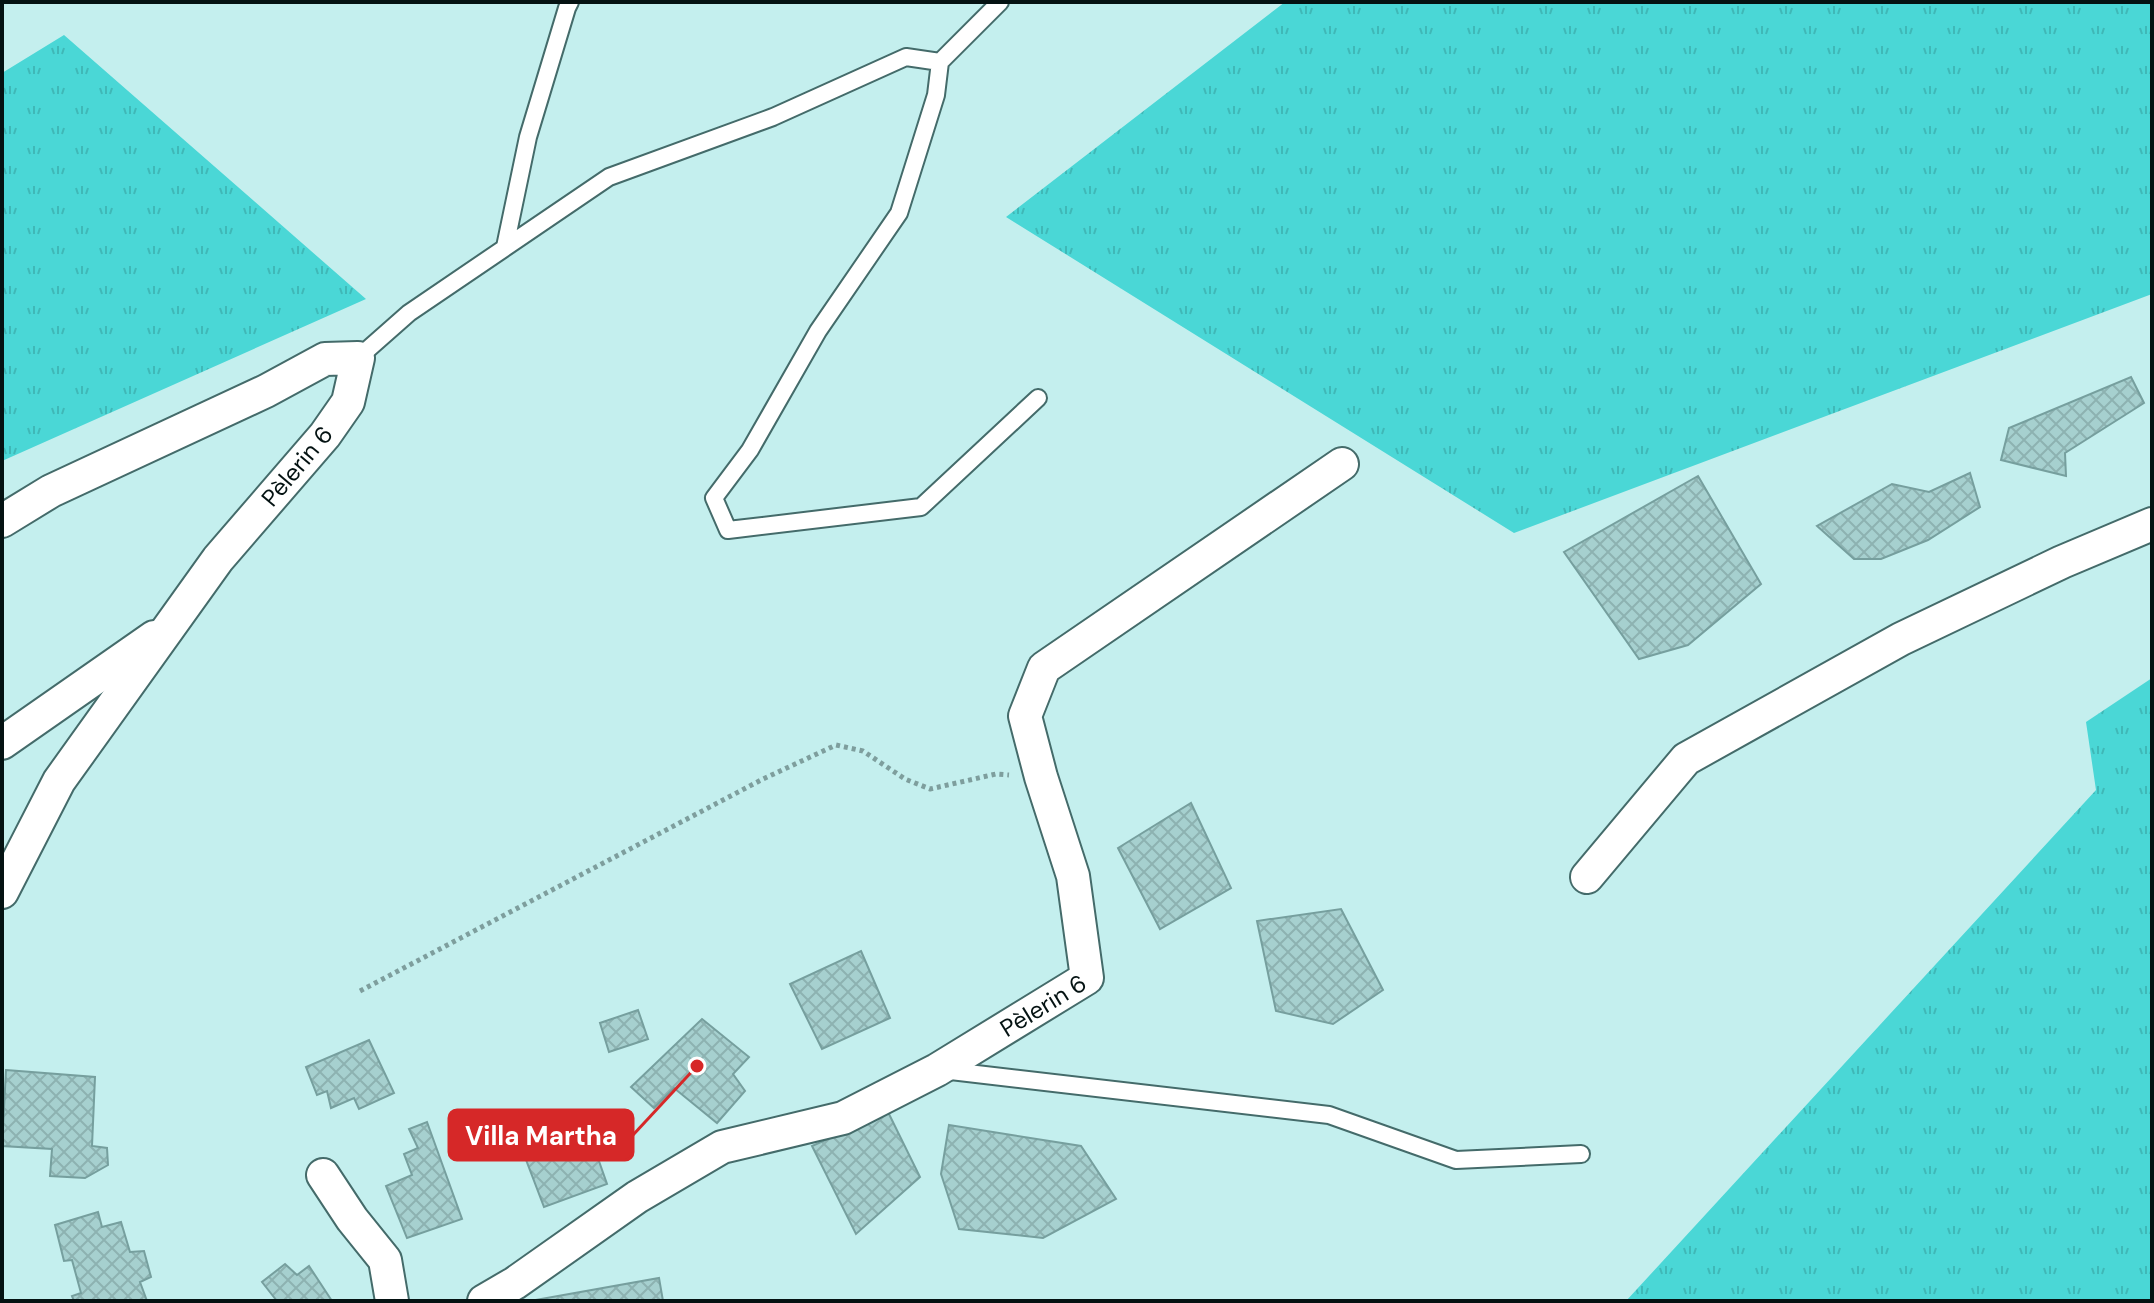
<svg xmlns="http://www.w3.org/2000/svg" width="2154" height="1303" font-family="'DM Sans',sans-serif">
<defs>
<pattern id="grass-tufts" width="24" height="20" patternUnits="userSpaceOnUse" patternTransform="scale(2)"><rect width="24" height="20" fill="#4ad7d6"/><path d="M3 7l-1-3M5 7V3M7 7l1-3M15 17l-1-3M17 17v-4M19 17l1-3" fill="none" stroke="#3fb8b7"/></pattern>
<pattern id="building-cross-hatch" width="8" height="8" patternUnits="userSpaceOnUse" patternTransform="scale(2)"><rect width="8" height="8" fill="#a6d0cf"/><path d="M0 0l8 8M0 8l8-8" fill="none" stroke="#8db2b1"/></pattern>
</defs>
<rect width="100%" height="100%" fill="#c4efee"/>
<path fill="url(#grass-tufts)" d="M1285,2H2152V294L1514,533L1006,217Z
M64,35L366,299L2,461V73Z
M2152,678V1301H1626L2096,790L2086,722Z"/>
<path fill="url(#building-cross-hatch)" stroke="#769f9e" stroke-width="2" d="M2131,377L2144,403L2065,453L2066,476L2001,460L2009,428Z
M1970,473L1980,507L1928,540L1881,559H1854L1817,526L1892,484L1929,492Z
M1698,476L1761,584L1688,645L1639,659L1564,552Z
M1191,803L1231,888L1160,929L1118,848Z
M1341,909L1383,990L1333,1024L1276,1011L1257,921Z
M861,951L890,1018L822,1049L790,984Z
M638,1010L648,1039L609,1052L600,1023Z
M702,1019L749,1057L733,1074L745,1091L717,1123L674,1088L654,1108L631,1087Z
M369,1040L394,1093L359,1109L354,1098L331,1108L327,1091L317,1095L306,1067Z
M6,1070L95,1077L92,1146L107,1148L108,1165L85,1178L50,1176L52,1149L2,1146Z
M888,1112L920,1177L856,1234L812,1146Z
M582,1113L607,1184L544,1207L517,1136Z
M427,1122L462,1219L407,1238L386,1186L412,1175L404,1154L418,1148L409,1129Z
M949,1125L1081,1146L1116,1199L1043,1238L959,1229L941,1174Z
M98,1212L102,1227L121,1222L130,1252L144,1251L151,1277L140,1282L147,1301H74L72,1296L81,1293L72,1260L64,1261L55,1225Z
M285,1264L297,1275L309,1266L332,1301H277L262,1282Z
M659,1278L663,1301H530Z"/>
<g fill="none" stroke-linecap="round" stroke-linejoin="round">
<defs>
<path id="lane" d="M940,62L1000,2
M505,247L528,137L567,8L570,2
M358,358L409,313L609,177L773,117L906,57L940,62L936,95L899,213L818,331L750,450L714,498L728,530L921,507L1038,398
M942,1070L1329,1115L1456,1160L1581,1154"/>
<g id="street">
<path d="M2,521L51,491L266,391L325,359L358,358L348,402L325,435L218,559L59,781L2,892"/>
<path d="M2,743L154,637"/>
<path d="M1587,877L1686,759L1901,639L2062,562L2152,524"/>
<path d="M323,1175L352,1219L385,1260L392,1301"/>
<path id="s1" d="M484,1301L515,1283L637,1197L722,1147L843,1118L937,1070L1087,978L1073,876L1041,777L1025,716L1044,668L1342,464"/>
</g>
</defs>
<use href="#lane" stroke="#446b6a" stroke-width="20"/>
<use href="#street" stroke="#446b6a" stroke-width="36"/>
<path stroke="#7e9e9d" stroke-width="5" stroke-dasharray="4 4" stroke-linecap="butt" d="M360,991L763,779L836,745L863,751L905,779L930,789L996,774L1009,775"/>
<use href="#lane" stroke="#fff" stroke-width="16"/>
<use href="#street" stroke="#fff" stroke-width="32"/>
</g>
<g text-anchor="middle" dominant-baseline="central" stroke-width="7" stroke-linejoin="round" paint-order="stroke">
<g font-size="24" fill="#041212" stroke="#fff">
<text transform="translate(297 466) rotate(-50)">Pèlerin 6</text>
<text stroke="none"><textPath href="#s1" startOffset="638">Pèlerin 6</textPath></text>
</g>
</g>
<path fill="none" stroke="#d62828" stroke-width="3" d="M697 1066L633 1135"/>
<circle fill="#d62828" stroke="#fff" stroke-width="3" cx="697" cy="1066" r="8"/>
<rect fill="#d62828" stroke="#d62828" stroke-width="3" x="449" y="1110" width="184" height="50" rx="8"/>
<g font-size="26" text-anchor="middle" font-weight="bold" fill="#fff">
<text x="541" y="1145">Villa Martha</text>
</g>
<rect width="2154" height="1303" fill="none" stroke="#041212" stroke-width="8"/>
</svg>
